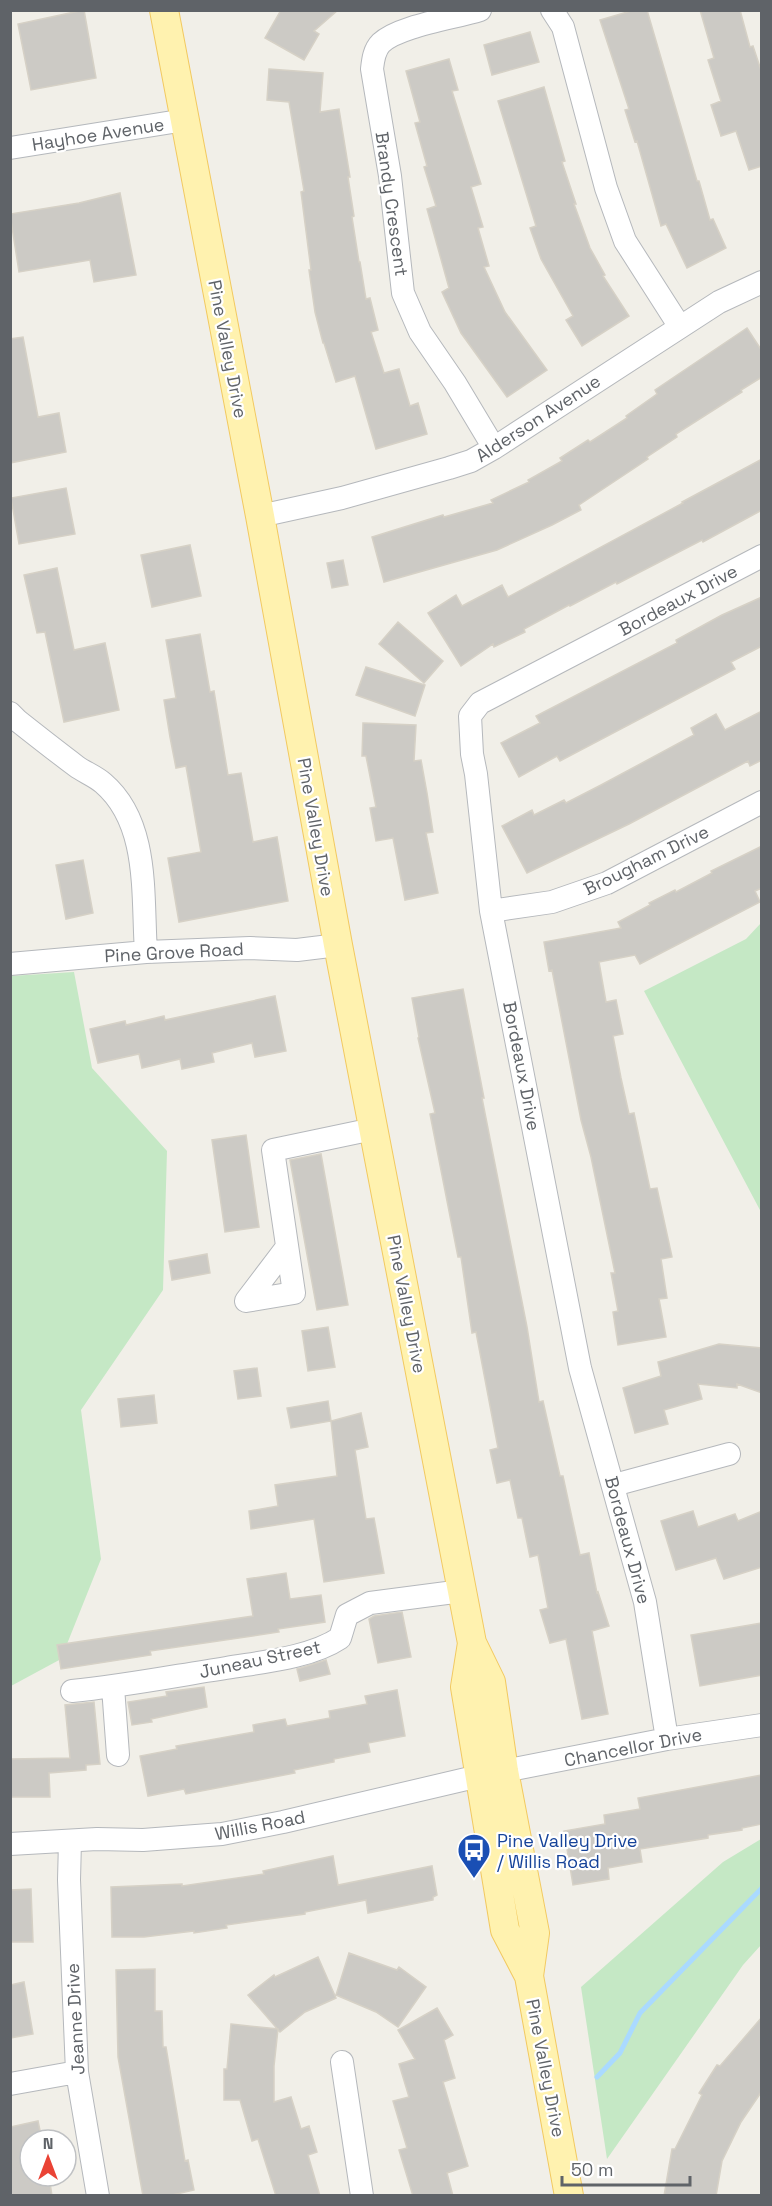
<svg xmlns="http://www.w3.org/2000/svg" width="772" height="2206" font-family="'Space Grotesk',sans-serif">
<rect width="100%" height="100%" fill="#f1efe8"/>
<path fill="#c5e8c5" d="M761,923V1212L644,991L746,939Z
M74,972L92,1068L167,1151L163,1290L81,1410L101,1559L61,1659L11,1686V976Z
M761,1839V1945L743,1965L607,2159L581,1987L723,1862Z"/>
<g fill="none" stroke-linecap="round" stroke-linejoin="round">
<path stroke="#aadaff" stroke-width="5" d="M597,2077L620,2053L640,2013L762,1888"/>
</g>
<path fill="#cccac5" stroke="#d6d1c6" stroke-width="1.5" d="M84,10L96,78L31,90L18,24Z
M281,10H338L314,31L319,34L304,60L265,38Z
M634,10H647L697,181H699L710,220L713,219L726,248L687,268L666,224L661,226L637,141L635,142L625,110L629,109L600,20Z
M700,10H740L750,47L753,46L762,73V166L749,170L736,131L721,136L711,105L721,101L708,60L714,58Z
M530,32L539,62L492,75L484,45Z
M449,59L458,90L452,91L481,184L471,187L483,227L478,228L489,266L484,267L505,312L547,370L507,397L461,333L442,292L449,288L427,209L436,206L424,167L427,166L415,123L420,122L406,71Z
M269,69L323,73L320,112L339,109L350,177H348L354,216L352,217L359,262H360L366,299L370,298L378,330L371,332L384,373L399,369L410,406L418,403L427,434L376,449L355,376L336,382L324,343H323L315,312L309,270H311L301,192L304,191L289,102L267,100Z
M544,87L565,161L562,162L576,204H574L590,248L605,275L603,276L629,316L582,346L566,320L573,316L541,259L530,228L536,226L498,101Z
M120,193L136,275L94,282L90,260L19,272L10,214L79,203Z
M747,328L762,351V377L741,390L742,392L676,434L677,437L647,457L648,459L579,505L581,510L552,525L497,550L384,582L372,537L443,515L444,517L493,503L491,500L529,482L528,480L562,461L560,458L588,440L590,442L627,418L626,416L657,394L655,390Z
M23,337L38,417L59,413L66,452L10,463V339Z
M762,459V510L703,542L702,540L617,584L616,582L570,606L569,605L524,629L525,632L494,647L493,644L461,666L428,613L456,595L462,606L502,585L508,597L683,503L682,502Z
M66,488L75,534L19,544L11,498Z
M190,545L201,596L152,607L141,555Z
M343,560L348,585L332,588L327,563Z
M57,568L74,650L105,643L119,710L64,722L45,632L37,633L24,575Z
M762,597V646L731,662L735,669L560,761L557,756L519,777L501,743L540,723L536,716L677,643L676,640L722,615Z
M398,622L443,661L424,683L379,644Z
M200,634L210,692L214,691L228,775L241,773L253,842L277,837L288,901L179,922L168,858L201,852L186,766L176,768L170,737L164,700L176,698L166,640Z
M366,667L425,685L415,716L356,695Z
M762,711V760L750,766L748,761L629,824L527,873L502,826L532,810L534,815L564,800L566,803L601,785L694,735L691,728L716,714L725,730Z
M363,723L416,725L414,761L421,760L427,793L433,832L426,833L438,893L405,900L393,838L376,841L370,808L376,807L366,756H362Z
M762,846V888L755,891L760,902L640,964L635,955L599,962L606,1002L616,1000L623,1034L613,1036L621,1078L629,1114L634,1113L650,1189L657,1188L672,1257L661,1259L667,1298L659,1299L666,1337L618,1345L613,1312L618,1311L611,1273H615L591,1157L581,1120L552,970L549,971L544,942L621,928L618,922L650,905L649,903L675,890L676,892L712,873L711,871Z
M83,860L93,913L66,919L56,865Z
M463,989L484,1098H482L527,1327L539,1402L543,1401L560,1476H563L580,1555L589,1553L597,1593L598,1592L609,1626L592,1631L608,1714L582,1719L566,1639L550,1643L540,1610L548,1608L538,1555L530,1557L522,1518H518L510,1480L497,1483L490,1450L498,1448L476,1332L472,1333L461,1257H458L430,1114L435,1113L418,1038L419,1037L412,998Z
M275,996L286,1051L255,1057L252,1043L212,1053L214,1062L182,1069L180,1059L142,1068L139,1054L98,1063L90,1029L125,1021L126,1025L164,1016L165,1020Z
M246,1135L259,1227L225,1232L212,1140Z
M321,1154L348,1305L317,1310L290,1160Z
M207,1254L210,1273L172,1280L169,1261Z
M328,1327L335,1367L308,1371L302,1331Z
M719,1344L762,1348V1393L737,1384V1388L698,1384L702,1399L664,1410L668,1424L635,1433L623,1388L661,1376L658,1362Z
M257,1368L261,1396L238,1399L234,1371Z
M154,1395L157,1423L121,1427L118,1399Z
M328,1401L331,1421L291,1428L287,1408Z
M361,1413L368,1447L355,1450L366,1519L374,1518L384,1573L324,1582L314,1519L251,1529L249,1511L278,1506L275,1485L337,1476L331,1421Z
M693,1511L698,1527L735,1514L738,1521L762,1511V1567L724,1579L716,1558L676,1570L661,1521Z
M286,1573L290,1599L321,1595L325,1622L278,1629L279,1632L150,1651L151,1655L61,1669L57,1645L253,1616L247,1579Z
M402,1612L411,1657L378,1663L369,1619L374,1616Z
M762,1623V1675L700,1686L691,1635Z
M326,1660L330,1674L300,1681L297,1669Z
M204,1687L207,1707L151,1719L152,1722L132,1725L128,1702L167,1696L166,1692Z
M397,1690L405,1736L368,1743L370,1752L334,1759V1762L294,1770L295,1773L186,1794L184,1789L148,1796L140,1756L177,1749L176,1746L254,1732L253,1725L285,1719L287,1726L330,1718L329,1711L367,1704L365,1696Z
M94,1702L100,1764L86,1765V1770L49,1773L50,1797H10V1759L70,1758L65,1705Z
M762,1775V1824L742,1828V1830L708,1835V1838L640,1849L642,1862L608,1868L609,1879L573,1885L564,1831L605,1824L604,1815L640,1809L638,1798Z
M333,1856L338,1885L432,1866L437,1895L433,1897V1900L368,1913L366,1900L305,1912V1914L226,1925L227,1928L194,1933V1931L144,1937H112L111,1887L182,1884V1886L264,1874L263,1871Z
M31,1889L33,1942H10V1890Z
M349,1953L397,1970L399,1967L426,1987L398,2027L376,2012L336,1995Z
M318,1957L336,1998L305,2012L280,2032L248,1995L274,1975L275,1977Z
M155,1969V2011H162L163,2047H166L185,2161L188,2160L194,2190L168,2196H143L118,2057L116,1970Z
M24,1982L33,2034L10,2038V1985Z
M437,2008L453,2035L444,2040L455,2078L443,2082L468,2166L447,2173L453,2196H413L399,2150L407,2148L393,2101L409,2097L399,2064L415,2059L398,2030Z
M762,2017V2091L741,2122L722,2161L716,2196H664L672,2149H675L702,2095L699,2093L717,2065L720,2066Z
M231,2024L278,2029L274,2066V2102L291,2097L301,2129L309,2126L317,2152L308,2155L320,2196H276L258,2139L252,2141L240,2100H224V2069H227Z
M38,2121L42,2140H30V2176H49L52,2196H10V2127Z"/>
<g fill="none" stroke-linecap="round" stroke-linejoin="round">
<defs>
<path id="minor" d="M480,10C455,18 399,26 381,43C374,50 373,60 372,69L390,176L403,293L420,332L455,383L494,448
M552,10L563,27L606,188L625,241L680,327
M10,148L185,120
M260,516L342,498L449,468L471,461L494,448L719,302L762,282
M10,713L18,721C37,736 56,751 76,766C84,772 95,776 103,783C150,823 142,896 146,952
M491,911L552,902L607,883L762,802
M10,964L146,952L250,948L297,950L338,945
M287,1247L246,1301L294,1293L273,1150L373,1129
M614,1485L729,1454
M113,1687L118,1755
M72,1691C124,1686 174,1676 226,1668C261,1662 310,1658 340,1638L347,1615L370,1603L462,1591
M667,1739L645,1602L580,1368L491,911L476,774L472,754L470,716L480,703L762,556
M70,1841L69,1880L77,2072L98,2196
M10,1844L97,1839L143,1840L222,1834L283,1822L479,1776L667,1739L762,1725
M342,2062L362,2196
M10,2084L77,2072"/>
<path id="major" d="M164,10L260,516L338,945L472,1643L491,1682L504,1771L535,1933L529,1976
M472,1643L465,1687L505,1930L529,1976L569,2196"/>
</defs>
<use href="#minor" stroke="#b5b8bc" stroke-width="24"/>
<use href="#major" stroke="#f2c960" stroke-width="30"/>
<use href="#minor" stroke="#fff" stroke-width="22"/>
<use href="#major" stroke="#fff2af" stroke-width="28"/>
</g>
<defs>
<symbol id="bus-pin" viewBox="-11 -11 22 30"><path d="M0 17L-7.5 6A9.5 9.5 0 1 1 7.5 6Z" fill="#1a4fb4" stroke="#fff"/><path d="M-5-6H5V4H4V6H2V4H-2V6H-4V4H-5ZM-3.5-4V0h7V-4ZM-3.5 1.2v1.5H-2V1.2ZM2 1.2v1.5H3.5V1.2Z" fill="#fff"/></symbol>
</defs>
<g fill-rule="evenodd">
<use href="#bus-pin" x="455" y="1831" width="38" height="52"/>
</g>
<g text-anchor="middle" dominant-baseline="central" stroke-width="4.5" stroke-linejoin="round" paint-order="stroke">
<g font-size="18" fill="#5f6368" stroke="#fff">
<text transform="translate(98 134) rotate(-9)">Hayhoe Avenue</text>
<text transform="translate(392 204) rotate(82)">Brandy Crescent</text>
<text transform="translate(228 349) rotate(79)">Pine Valley Drive</text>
<text transform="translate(538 418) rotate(-33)">Alderson Avenue</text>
<text transform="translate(678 600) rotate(-28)">Bordeaux Drive</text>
<text transform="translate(316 827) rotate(80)">Pine Valley Drive</text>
<text transform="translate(646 860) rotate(-26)">Brougham Drive</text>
<text transform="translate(174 952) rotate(-3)">Pine Grove Road</text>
<text transform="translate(522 1066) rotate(79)">Bordeaux Drive</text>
<text transform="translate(407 1304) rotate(79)">Pine Valley Drive</text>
<text transform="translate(628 1540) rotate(75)">Bordeaux Drive</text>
<text transform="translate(260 1659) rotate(-12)">Juneau Street</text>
<text transform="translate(633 1747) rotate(-11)">Chancellor Drive</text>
<text transform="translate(260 1825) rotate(-11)">Willis Road</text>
<text transform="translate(75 2019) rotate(-93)">Jeanne Drive</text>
<text transform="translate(546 2068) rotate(79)">Pine Valley Drive</text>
</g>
<g font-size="18" fill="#164399" stroke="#fff" text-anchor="start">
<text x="497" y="1840">Pine Valley Drive<tspan x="497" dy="21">/ Willis Road</tspan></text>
</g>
</g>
<rect width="772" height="2206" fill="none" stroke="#5f6368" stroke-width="24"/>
<g transform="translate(48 2158)"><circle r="28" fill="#ffffff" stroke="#bfc1c3" stroke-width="1.5"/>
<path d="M0-4.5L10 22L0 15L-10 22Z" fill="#ea4335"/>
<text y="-9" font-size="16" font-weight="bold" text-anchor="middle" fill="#5f6368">N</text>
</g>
<path d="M562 2176v9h128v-9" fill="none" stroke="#5f6368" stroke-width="3"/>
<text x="571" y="2176" font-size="18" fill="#5f6368" stroke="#ffffff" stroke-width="4.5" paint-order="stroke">50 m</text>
</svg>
